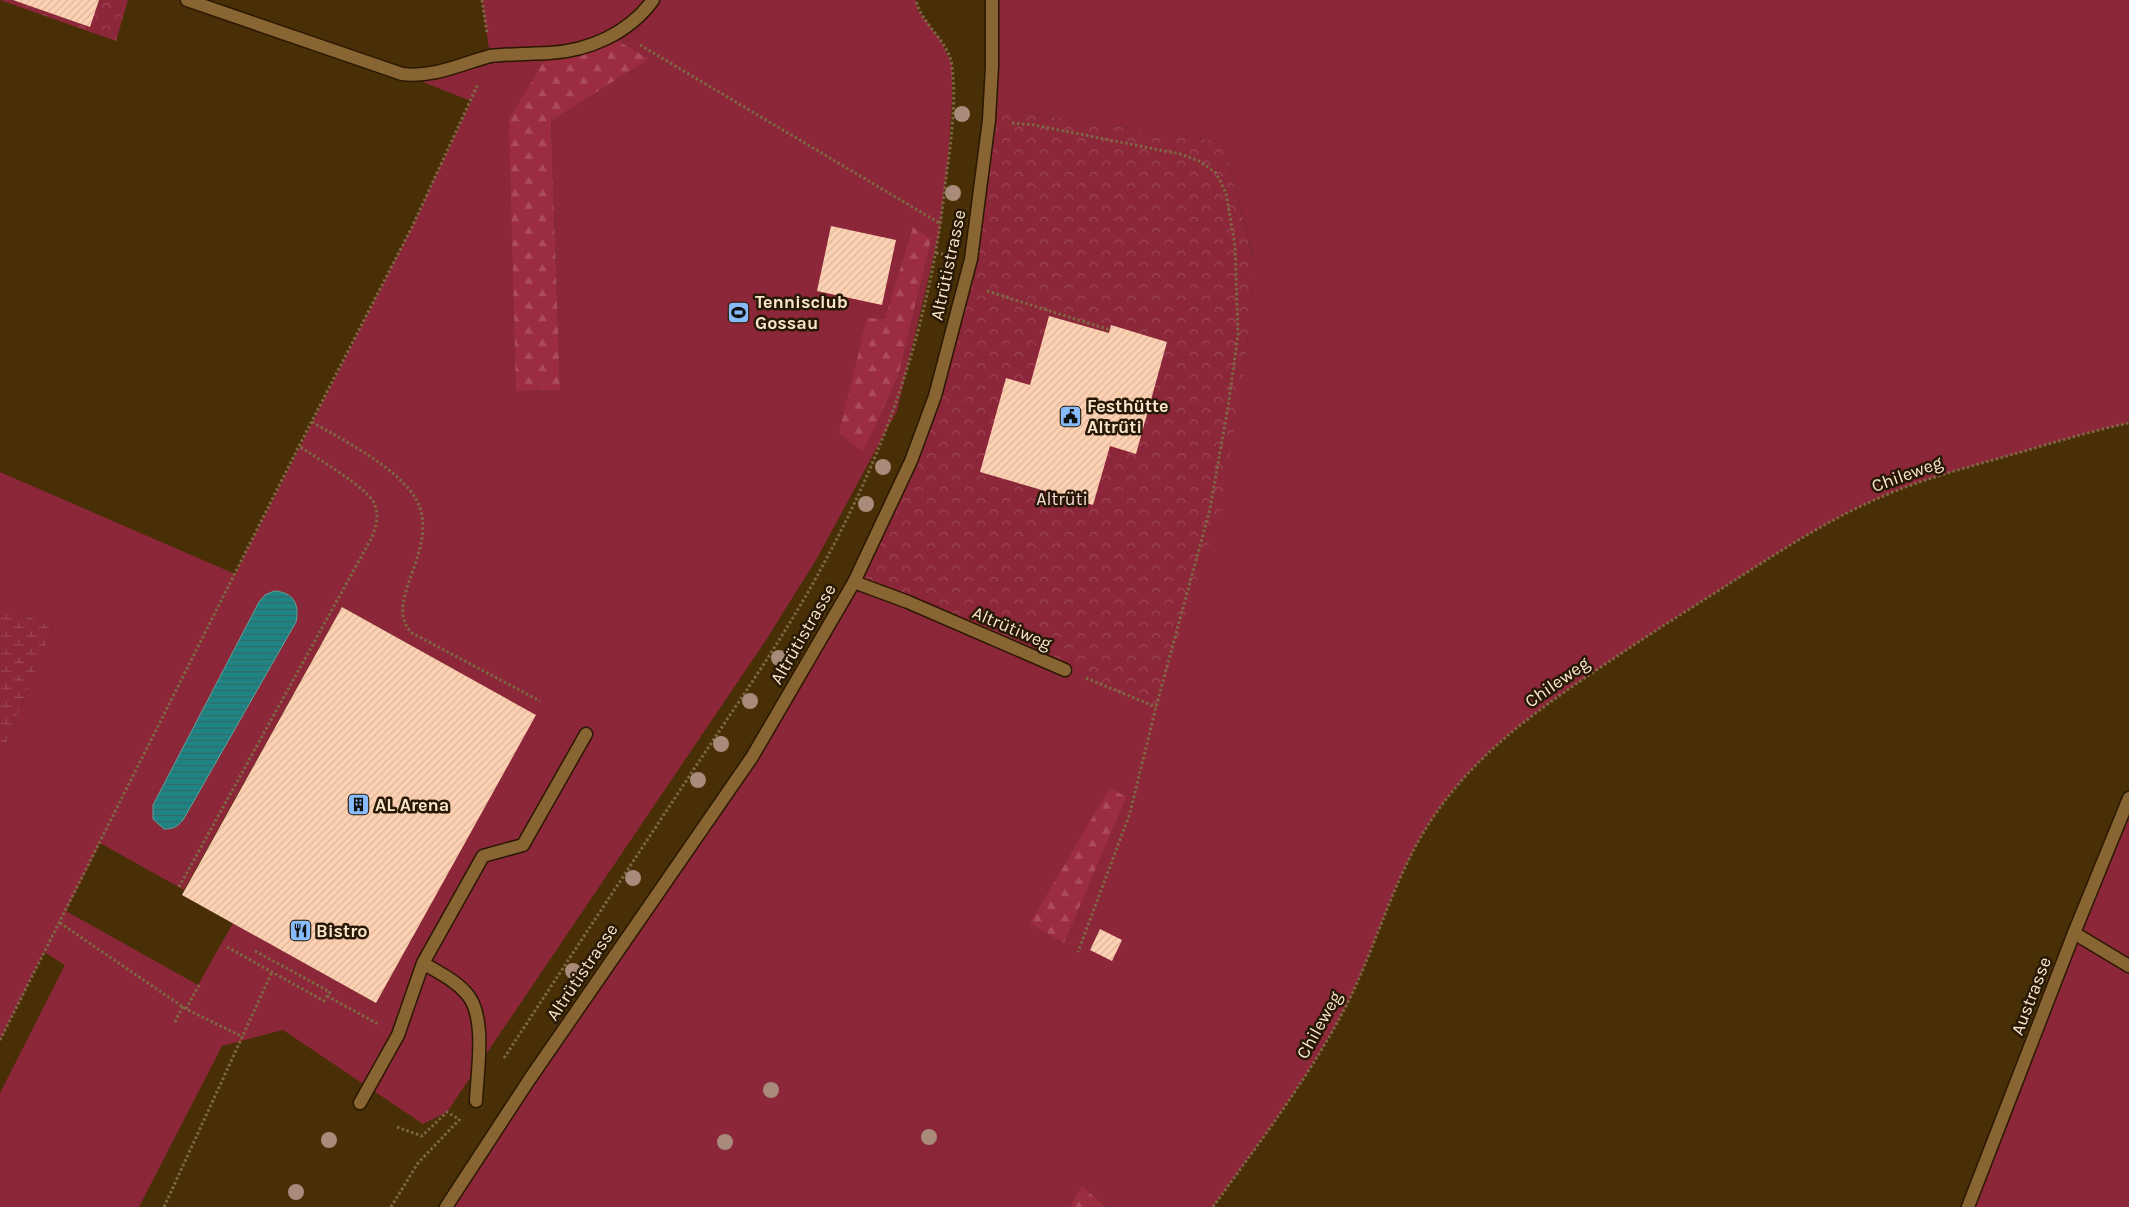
<svg xmlns="http://www.w3.org/2000/svg" width="2129" height="1207" font-family="Karla,sans-serif">
<defs>
<pattern id="forest-firs" width="22" height="20" patternUnits="userSpaceOnUse" patternTransform="scale(1.25)"><rect width="22" height="20" fill="#9c2d41"/><path d="M5 1l3.5 6h-7zM16 11l3.5 6h-7z" fill="#ab4b5b"/></pattern>
<pattern id="wetland-marsh" width="20" height="14" patternUnits="userSpaceOnUse" patternTransform="scale(1.25)"><rect width="20" height="14" fill="#8b2739"/><path d="M1 5h8M5 5V1M11 12h8M15 12V8" fill="none" stroke="#9c4654"/></pattern>
<pattern id="park-crowns" width="20" height="18" patternUnits="userSpaceOnUse" patternTransform="scale(1.25)"><rect width="20" height="18" fill="#8b2739"/><path d="M2 6a3 3 0 1 1 6 0M12 15a3 3 0 1 1 6 0" fill="none" stroke="#9c4654"/></pattern>
<pattern id="water-rules" width="6" height="5" patternUnits="userSpaceOnUse" patternTransform="scale(1.25)"><rect width="6" height="5" fill="#1f8484"/><path d="M0 2.5h6" fill="none" stroke="#316b68"/></pattern>
<pattern id="building-hatch" width="6" height="6" patternUnits="userSpaceOnUse" patternTransform="scale(1.25)"><rect width="6" height="6" fill="#fed1b3"/><path d="M-1 1l2-2M0 6l6-6M5 7l2-2" fill="none" stroke="#dab59b"/></pattern>
</defs>
<rect width="100%" height="100%" fill="#482f06"/>
<path fill="#8b2739" fill-rule="evenodd" d="M482,0H916L918,10L940,39L952,64V102L948,161L939,234L897,411L816,560L766,640L447,1112L423,1124L283,1030L222,1046L139,1207H0V1093L65,965L44,952L0,1040V758L53,628L0,603V472L235,574L412,227L471,101L402,74L490,56ZM549,53L649,59L551,121L560,390L516,391ZM342,607L535,715L376,1003L233,923L198,985L66,911L100,843L184,890Z
M992,0H2129V423C2086,432 2043,446 2000,458C1962,469 1923,479 1886,495C1823,521 1767,560 1710,596C1672,620 1635,644 1598,669C1537,710 1476,754 1434,816C1395,873 1379,939 1349,1000C1312,1074 1261,1140 1213,1207H446L752,757L854,582L1245,368L1254,259L1223,142L990,107Z
M2129,798V1207H1968Z"/>
<path fill="url(#forest-firs)" d="M611,37L649,59L551,121L560,390L516,391L509,119L549,53Z
M913,227L931,239L898,376L863,452L839,433L867,318L885,319Z
M1110,788L1126,797L1064,943L1030,923Z
M1082,1186L1105,1207H1070Z"/>
<path fill="url(#wetland-marsh)" d="M0,603L53,628L0,758Z"/>
<path fill="url(#park-crowns)" d="M0,0H128L116,41Z
M990,107L1223,142L1254,260L1245,368L1221,508L1156,707L854,582L911,461L965,284Z"/>
<path fill="url(#water-rules)" stroke="#61a19a" d="M274,591C293,592 300,604 296,622L183,820C177,827 173,829 164,829L153,819V805L259,602L265,595Z"/>
<path fill="url(#building-hatch)" d="M13,0H99L90,27Z
M831,226L896,240L882,305L817,291Z
M1049,316L1109,333L1111,325L1167,342L1136,454L1110,446L1093,505L980,472L1006,378L1030,385Z
M342,607L536,715L376,1003L182,895Z
M1100,929L1122,940L1112,961L1090,950Z"/>
<g fill="none" stroke-linecap="round" stroke-linejoin="round">
<defs>
<path id="lane" d="M187,0L402,74C433,78 461,64 490,56
M854,582L908,602L1065,670
M2074,933L2129,966
M423,963C438,972 455,980 467,994C487,1017 477,1072 476,1101
M360,1103L398,1035L423,963L483,856L523,845L586,734"/>
<path id="street" d="M490,56C510,54 529,54 549,53C589,51 629,33 653,0"/>
<path id="secondary" d="M446,1207L529,1080L752,757L854,582L911,461L935,396L971,259L989,120L992,66V0
M1968,1207L2074,933L2129,798"/>
</defs>
<use href="#lane" stroke="#2a1800" stroke-width="15"/>
<use href="#street" stroke="#2a1800" stroke-width="15"/>
<use href="#secondary" stroke="#2a1800" stroke-width="15"/>
<path stroke="#7e6742" stroke-width="3" stroke-dasharray="2.5 2.5" stroke-linecap="butt" d="M482,0L487,33
M640,45L941,224
M1012,123L1034,125L1180,154L1199,161L1216,173L1226,193L1235,246L1238,335L1228,407L1210,509L1156,707L1130,813L1078,952
M936,253L947,255
M987,291L1110,330
M312,422C343,440 386,462 409,489C452,540 378,600 412,633L540,701
M1086,678L1156,707
M179,887L371,539C376,528 379,516 375,505C370,489 315,457 299,446
M60,923L186,1009L243,1037
M227,947L324,1001L327,996
M255,951L330,992L327,996
M327,996L378,1024
M186,1009L199,985
M175,1022L183,1006
M0,1040L299,446L412,227L478,84
M504,1058C567,962 630,866 694,769C738,702 786,635 824,563C888,446 931,319 945,186C950,147 957,105 952,67C950,41 921,25 916,0
M397,1127L422,1136L447,1112L457,1118
M164,1207L272,972
M391,1207L418,1163L461,1118
M1213,1207C1261,1140 1312,1074 1349,1000C1379,939 1395,873 1434,816C1476,754 1537,710 1598,669C1635,644 1672,620 1710,596C1767,560 1823,521 1886,495C1923,479 1962,469 2000,458C2043,446 2086,432 2129,423"/>
<use href="#lane" stroke="#886533" stroke-width="12"/>
<use href="#street" stroke="#886533" stroke-width="12"/>
<use href="#secondary" stroke="#886533" stroke-width="12"/>
</g>
<g fill="#a88b7a">
<circle cx="962" cy="114" r="8"/>
<circle cx="953" cy="193" r="8"/>
<circle cx="883" cy="467" r="8"/>
<circle cx="866" cy="504" r="8"/>
<circle cx="779" cy="658" r="8"/>
<circle cx="750" cy="701" r="8"/>
<circle cx="721" cy="744" r="8"/>
<circle cx="698" cy="780" r="8"/>
<circle cx="633" cy="878" r="8"/>
<circle cx="573" cy="971" r="8"/>
<circle cx="771" cy="1090" r="8"/>
<circle cx="929" cy="1137" r="8"/>
<circle cx="329" cy="1140" r="8"/>
<circle cx="725" cy="1142" r="8"/>
<circle cx="296" cy="1192" r="8"/>
</g>
<defs>
<symbol id="stadium-square" viewBox="-11 -11 22 22"><rect x="-9" y="-9" width="18" height="18" rx="4" fill="#87bbfb" stroke="#271905"/><path d="M0-5a6.5 5 0 1 0 0 10a6.5 5 0 1 0 0-10ZM-3.5-1.8h7v3.6h-7Z" fill="#111"/></symbol>
<symbol id="civic-square" viewBox="-11 -11 22 22"><rect x="-9" y="-9" width="18" height="18" rx="4" fill="#87bbfb" stroke="#271905"/><path d="M-.6-6.5H3V-4.5H.6V-3L4-1V1h2V6H-6V1h2V-1L-.6-3ZM-1.2 2.5V6h2.4V2.5Z" fill="#111"/></symbol>
<symbol id="building-square" viewBox="-11 -11 22 22"><rect x="-9" y="-9" width="18" height="18" rx="4" fill="#87bbfb" stroke="#271905"/><path d="M-4-6H4V6H1V3H-1V6H-4ZM-2.5-4.3h1.7v1.8h-1.7ZM.8-4.3h1.7v1.8H.8ZM-2.5-1h1.7V.8h-1.7ZM.8-1h1.7V.8H.8Z" fill="#111"/></symbol>
<symbol id="restaurant-square" viewBox="-11 -11 22 22"><rect x="-9" y="-9" width="18" height="18" rx="4" fill="#87bbfb" stroke="#271905"/><path d="M-5-6h1v4h1v-4h1v4h1v-4h1v5L-1.5 .5V6h-2V.5L-5-1ZM5-6V6H3V1.5H1.5Q1.5-4 5-6Z" fill="#111"/></symbol>
</defs>
<g fill-rule="evenodd">
<use href="#stadium-square" x="726" y="300" width="25" height="25"/>
<use href="#civic-square" x="1058" y="404" width="25" height="25"/>
<use href="#building-square" x="346" y="792" width="25" height="25"/>
<use href="#restaurant-square" x="288" y="918" width="25" height="25"/>
</g>
<g text-anchor="middle" dominant-baseline="central" stroke-width="5" stroke-linejoin="round" paint-order="stroke">
<g font-size="18" fill="#fae6cc" stroke="#271905">
<text transform="translate(948 265) rotate(-78)">Altrütistrasse</text>
<text transform="translate(1907 474) rotate(-20)">Chileweg</text>
<text transform="translate(1012 628) rotate(23)">Altrütiweg</text>
<text transform="translate(803 634) rotate(-60)">Altrütistrasse</text>
<text transform="translate(1557 682) rotate(-35)">Chileweg</text>
<text transform="translate(582 972) rotate(-56)">Altrütistrasse</text>
<text transform="translate(2031 996) rotate(-69)">Austrasse</text>
<text transform="translate(1319 1025) rotate(-61)">Chileweg</text>
</g>
<g font-size="18" font-weight="bold" fill="#fae6cc" stroke="#271905" text-anchor="start">
<text x="755" y="302">Tennisclub<tspan x="755" dy="21">Gossau</tspan></text>
<text x="1087" y="406">Festhütte<tspan x="1087" dy="21">Altrüti</tspan></text>
<text x="375" y="805">AL Arena</text>
<text x="316" y="931">Bistro</text>
</g>
<g font-size="18" fill="#f6d6d8" stroke="#271905">
<text x="1062" y="499">Altrüti</text>
</g>
</g>
</svg>
